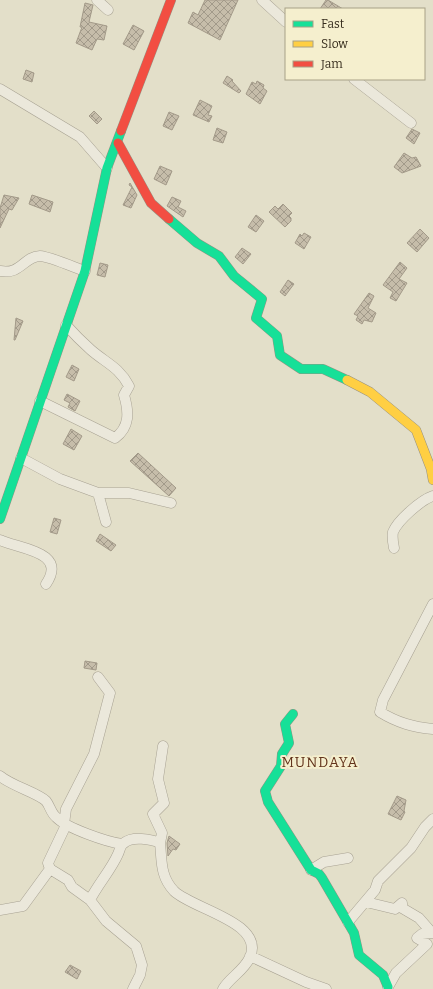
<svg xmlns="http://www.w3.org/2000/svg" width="433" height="989" font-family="Bitter,serif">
<defs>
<pattern id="building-cross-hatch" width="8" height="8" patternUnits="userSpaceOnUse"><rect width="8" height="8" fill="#c6bdaa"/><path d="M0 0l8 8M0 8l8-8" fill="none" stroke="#a29a8a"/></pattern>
</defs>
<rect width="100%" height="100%" fill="#e3dfc9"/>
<path fill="url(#building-cross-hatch)" stroke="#a39a89" d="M205,0H238L220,40L188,23L193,12L198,15Z
M326,0H328L343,9H320Z
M85,3L93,5L89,22L107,26L104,40L97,39L92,50L76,43L82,27H80Z
M133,25L144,31L134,50L123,44Z
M26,70L34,73L32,82L23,79Z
M227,76L233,80L232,81L241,91L239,93L223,83Z
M257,81L264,85L263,88L267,91L260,104L246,94L252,82L256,84Z
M200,100L212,106L208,115L212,116L209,122L193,115Z
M94,111L102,119L97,124L89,116Z
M169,112L179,116L172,130L163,126Z
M217,128L227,132L223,143L213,140Z
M412,129L420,133L414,144L406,138Z
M404,153L412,158L416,157L421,166L402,173L394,167Z
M160,166L172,171L166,185L154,179Z
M130,183L137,195L131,208L123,205L132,187L129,185Z
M4,195L19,198L12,210L9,209L0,228V208Z
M32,195L53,202L50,212L29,204Z
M172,197L181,201L178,207L186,211L183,217L167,206Z
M283,204L292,213L289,216L291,218V221L285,227L269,212L275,206L278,209Z
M256,215L264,221L256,232L248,227Z
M420,229L429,238L417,252L407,243Z
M304,233L311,237L304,249L295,243L300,234L302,236Z
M242,248L251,254L243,264L235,257Z
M400,262L407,268L399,279L407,283L396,301L390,298L393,292L383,285Z
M100,263L108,265L105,277L97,275Z
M288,280L294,284L285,296L280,292Z
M369,293L374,296L368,308L376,313L372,322L364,320L362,324L356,320L358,316L354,314Z
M16,318L23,321L15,340H14Z
M72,365L79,369L74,381L66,377Z
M67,394L80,401L75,411L68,407L70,403L64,400Z
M71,429L82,436L74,450L63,444Z
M138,453L176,488L169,496L130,461Z
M54,518L61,520L57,534L50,532Z
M100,534L116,545L111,551L96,541Z
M85,661L97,663L96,670L84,668Z
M397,796L406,800L404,811L405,812L401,820L388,814Z
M169,836L180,844L176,850L173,849L168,856L167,843Z
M70,965L81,971L77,979L65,972Z"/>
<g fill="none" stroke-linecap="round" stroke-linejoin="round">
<defs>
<path id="street" d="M97,0L108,10
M262,0L286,22
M354,79L411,123
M0,89L80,137L107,168
M0,271C21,275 23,257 40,256C48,256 76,268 85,271
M40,401L115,438C130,427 129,412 124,395L129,386C119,367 106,363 91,350C82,342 74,334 66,325
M21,458L60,479L98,493H129L171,503
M98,493L106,522
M0,540C19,549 68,551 46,584
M394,548C393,543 392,537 393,532C398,520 421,500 433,496
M433,604L383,700L380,712C398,723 413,727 433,729
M0,776C12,786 38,793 46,801C50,806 51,813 56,817C66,828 107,842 122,844
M64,824L66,809L94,754L110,693L98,677
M66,825L48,863L50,869L68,880L72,887L90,900L106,921L136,946L142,965L140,975L133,989
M160,843L162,833L153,814L164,803L158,779L163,746
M311,870L324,862L348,858
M90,900C98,884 111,870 118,854C120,850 120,845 124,843C132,836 151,839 160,843C162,861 160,876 174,891C192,909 265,922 250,957C244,971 230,977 223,989
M366,902L395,909L402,903V908L419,918L432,933L422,934L417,938L427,944L396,973L388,987
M0,910L23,906L50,869
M348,922L375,890L378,881L411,848L425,827L433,819
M250,956L306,982L326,989"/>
<path id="fast" d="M169,219L197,243L219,256L234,276L262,299L256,318L277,336L280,355L301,369H323L347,380
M0,519L85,271L107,168L121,131
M293,714L285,724L289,743L282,754L281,766L265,791L268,802L311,870L319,874L322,878L354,933L359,955L383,975L388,987"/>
<path id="slow" d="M347,380L370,392L416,430L431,469L433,480"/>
<path id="jam" d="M121,131L171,0
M118,143L151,203L169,219"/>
</defs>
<use href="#street" stroke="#a8a293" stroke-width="11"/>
<use href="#fast" stroke="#979283" stroke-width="10"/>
<use href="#slow" stroke="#979283" stroke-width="10"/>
<use href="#jam" stroke="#979283" stroke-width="10"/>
<use href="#street" stroke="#ebe8db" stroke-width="10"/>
<use href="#fast" stroke="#16e098" stroke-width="9"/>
<use href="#slow" stroke="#ffcf43" stroke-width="9"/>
<use href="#jam" stroke="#f24e42" stroke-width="9"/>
</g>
<g text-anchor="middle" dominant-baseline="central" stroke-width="4" stroke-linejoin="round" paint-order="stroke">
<g font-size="14" letter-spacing="1" fill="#62331b" stroke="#f5efce">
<text x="320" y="762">MUNDAYA</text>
</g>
</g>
<rect x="285" y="8" width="140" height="72" fill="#f5efce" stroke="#a8a187"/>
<rect x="293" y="21" width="20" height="6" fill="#16e098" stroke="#a8a187"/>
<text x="321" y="28" font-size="12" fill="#352b1c">Fast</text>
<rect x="293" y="41" width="20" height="6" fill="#ffcf43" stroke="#a8a187"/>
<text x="321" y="48" font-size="12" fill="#352b1c">Slow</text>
<rect x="293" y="61" width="20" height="6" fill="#f24e42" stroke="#a8a187"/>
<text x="321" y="68" font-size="12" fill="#352b1c">Jam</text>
</svg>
